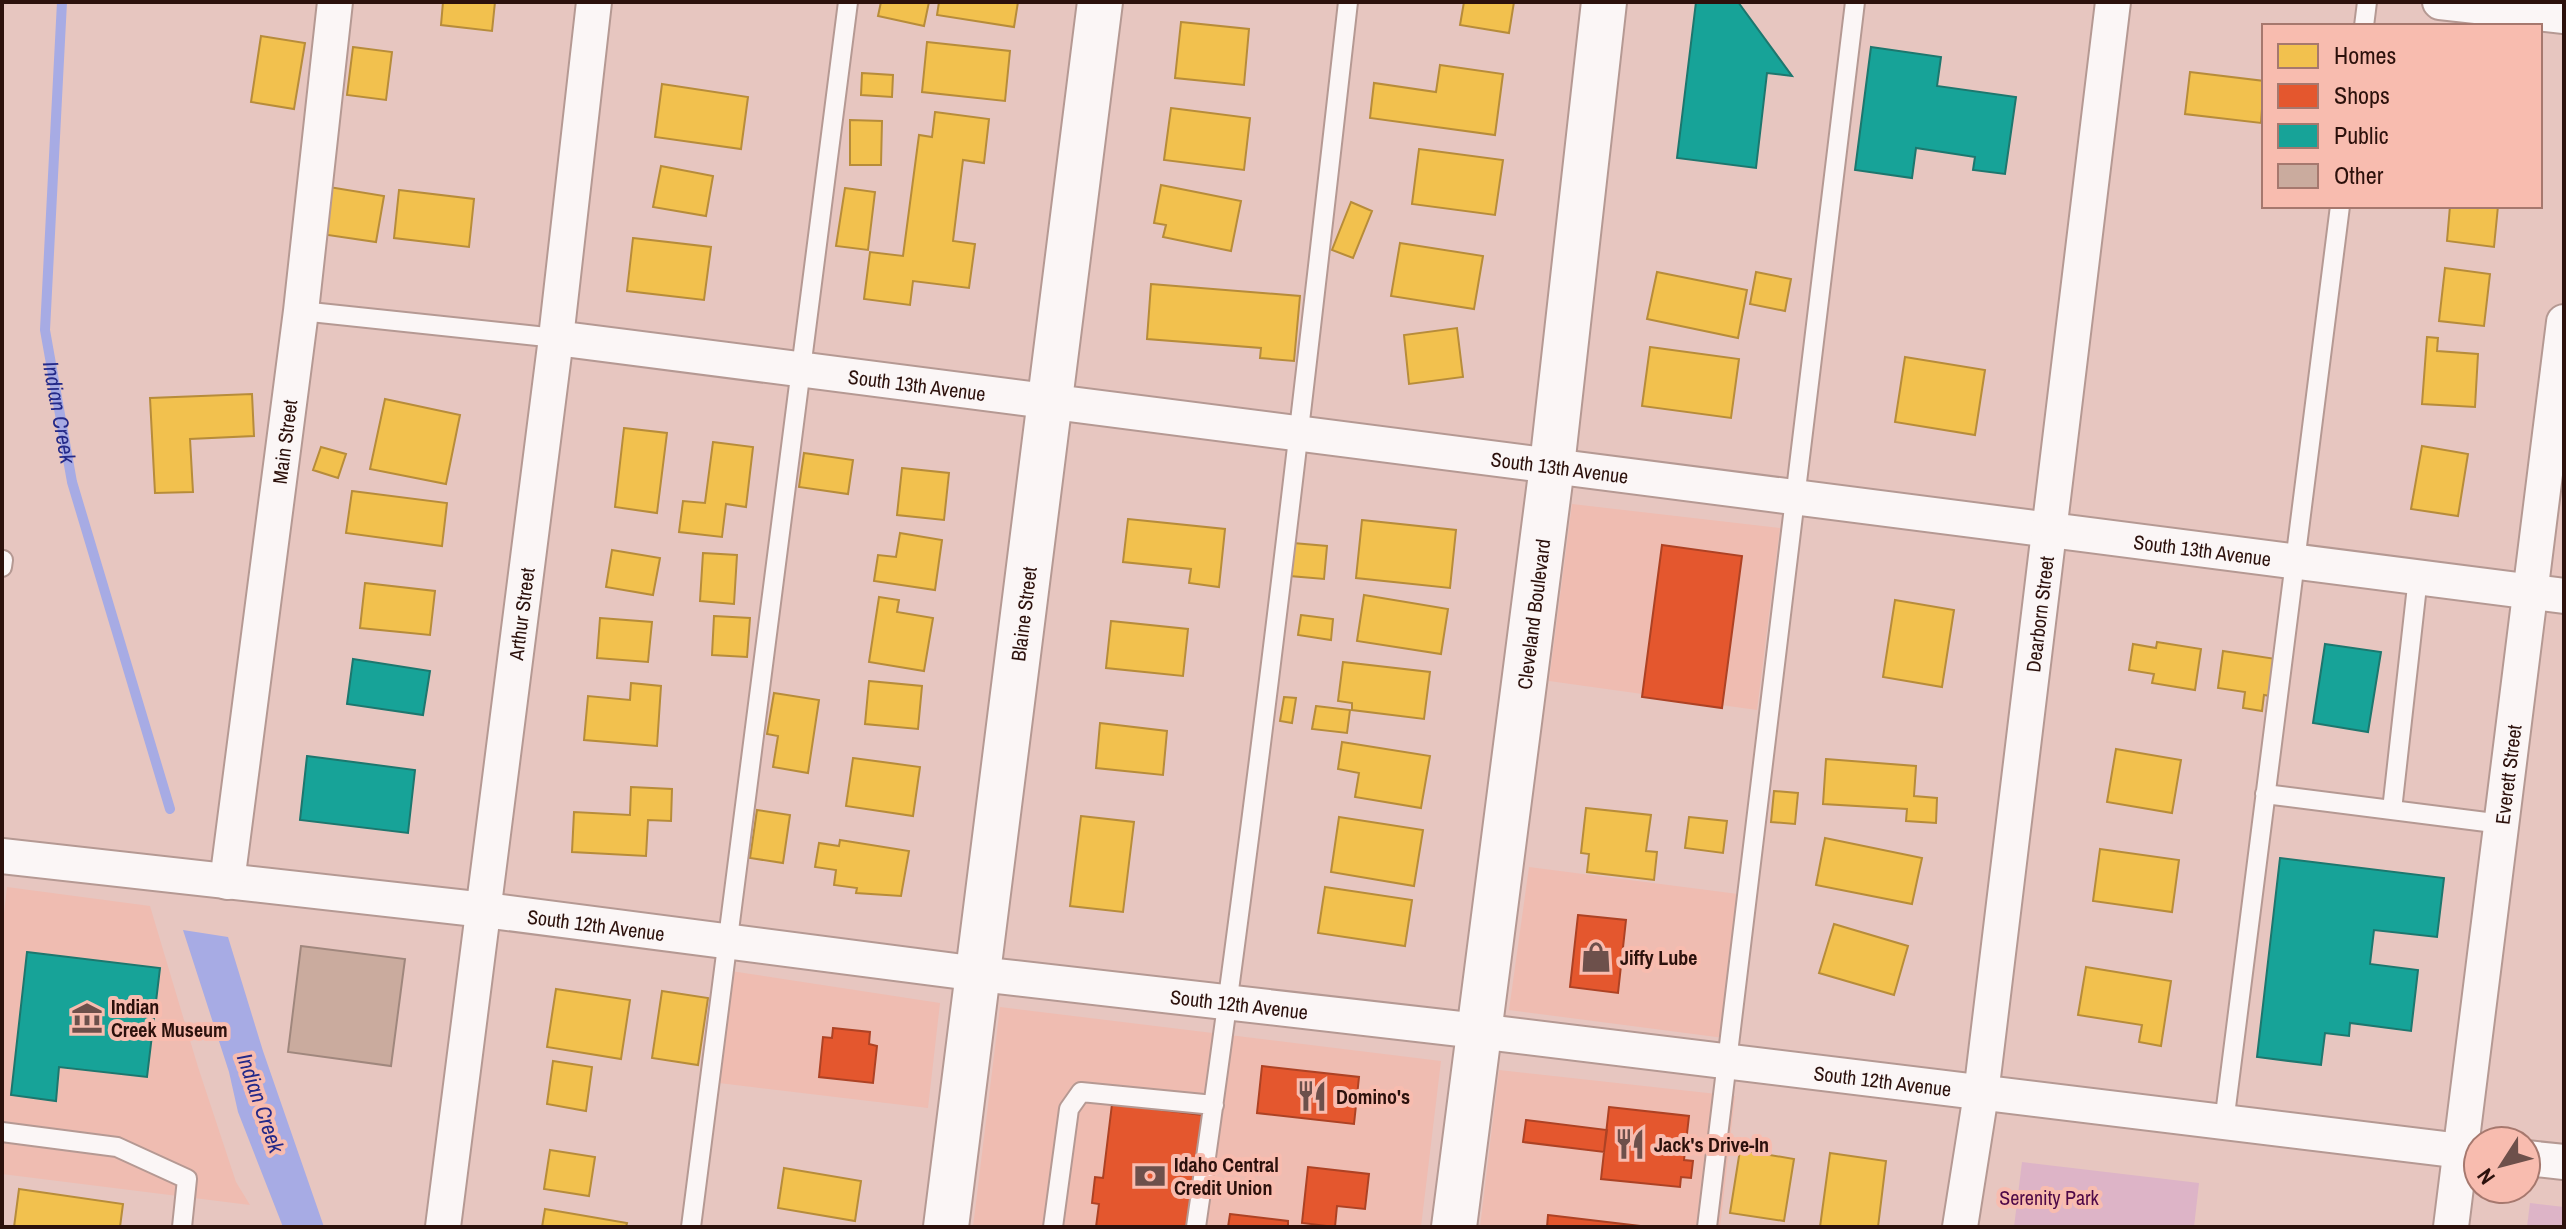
<svg xmlns="http://www.w3.org/2000/svg" width="2566" height="1229" font-family="'Archivo Narrow',sans-serif">
<rect width="100%" height="100%" fill="#e7c6c0"/>
<path fill="#efbcb1" d="M1572,504L1780,528L1757,710L1549,681Z
M1529,867L1738,894L1724,1038L1509,1010Z
M7,887L150,906L198,1067L236,1182L250,1205L2,1174V931Z
M731,971L940,1003L928,1108L719,1083Z
M1000,1007L1441,1061L1421,1227H973Z
M1499,1070L1735,1096L1720,1227H1480Z"/>
<path fill="#ddb4c7" d="M2022,1162L2199,1183L2194,1227H2014Z
M2530,1203L2564,1207V1227H2527Z"/>
<path fill="#a7abe4" d="M183,930L228,937L263,1051L324,1227H283L238,1112L229,1072Z"/>
<path fill="#f2c14e" stroke="#b78c3a" stroke-width="2" d="M443,2H495L492,31L441,25Z
M881,2H929L924,26L878,16Z
M939,2H1018L1014,27L937,15Z
M1464,2H1514L1509,33L1460,25Z
M1181,22L1249,29L1244,85L1175,78Z
M261,36L305,43L294,109L251,102Z
M927,42L1010,51L1005,101L922,92Z
M353,47L392,52L386,100L347,95Z
M1440,65L1503,74L1495,135L1370,118L1374,83L1436,92Z
M2190,72L2264,81L2261,123L2185,114Z
M862,73L893,75L892,97L861,95Z
M662,84L748,97L741,149L655,137Z
M1171,108L1250,118L1244,170L1164,160Z
M935,112L989,119L984,163L963,160L953,241L975,244L969,288L913,281L910,305L864,299L870,252L903,256L919,135L932,137Z
M850,120L882,121L881,165H850Z
M1419,149L1503,160L1495,215L1412,204Z
M661,166L713,176L706,216L653,207Z
M1161,185L1241,201L1231,251L1163,237L1166,225L1154,223Z
M329,187L384,196L376,242L321,234Z
M845,188L875,192L868,250L836,246Z
M399,190L474,199L469,247L394,238Z
M1351,202L1372,211L1353,258L1332,250Z
M2450,206H2498L2494,247L2447,241Z
M633,238L711,247L704,300L627,291Z
M1400,243L1483,256L1474,309L1391,296Z
M2445,268L2490,274L2484,326L2439,321Z
M1657,272L1747,290L1738,338L1647,319Z
M1756,272L1791,279L1785,311L1750,304Z
M1151,284L1300,296L1294,361L1260,358L1261,348L1147,339Z
M1457,328L1463,377L1409,384L1404,335Z
M2427,337L2438,338L2437,351L2478,354L2475,407L2422,404Z
M1650,347L1739,359L1731,418L1642,406Z
M1905,357L1985,370L1975,435L1895,422Z
M252,394L254,436L190,439L193,492L155,493L150,398Z
M385,399L460,415L446,484L370,469Z
M624,428L667,433L657,513L615,507Z
M713,442L753,447L746,507L726,504L722,537L679,532L683,501L705,503Z
M2422,446L2468,454L2458,516L2411,509Z
M321,447L346,454L338,478L313,470Z
M804,453L853,460L848,494L799,487Z
M902,468L949,473L944,520L897,515Z
M352,491L447,503L442,546L346,533Z
M1128,519L1225,529L1219,587L1189,583L1191,569L1123,562Z
M1362,520L1456,530L1450,588L1356,578Z
M900,533L942,540L935,590L874,581L878,555L896,557Z
M1293,543L1327,546L1324,579L1290,576Z
M612,550L660,558L653,595L606,587Z
M703,553L737,555L734,604L700,601Z
M365,583L435,591L430,635L360,628Z
M1364,595L1448,609L1441,654L1357,641Z
M879,597L899,600L897,612L933,618L924,671L869,662Z
M1895,600L1954,610L1942,687L1883,677Z
M1301,615L1333,619L1331,640L1298,635Z
M714,616L750,618L747,657L712,655Z
M600,618L652,622L648,662L597,658Z
M1111,621L1188,629L1183,676L1106,668Z
M2157,642L2201,649L2195,690L2152,683L2154,674L2129,670L2133,644L2156,648Z
M2223,651L2276,659L2270,696L2264,695L2262,711L2243,708L2245,692L2218,688Z
M1343,662L1430,672L1424,719L1352,710V703L1338,701Z
M869,681L922,686L918,729L865,724Z
M631,683L661,686L657,746L584,740L588,696L630,700Z
M774,693L819,700L808,773L773,767L778,736L767,734Z
M1284,697L1296,698L1292,723L1280,721Z
M1316,706L1350,710L1347,733L1312,729Z
M1100,723L1167,731L1163,775L1096,768Z
M1342,742L1430,756L1421,808L1355,797L1359,773L1338,769Z
M2116,749L2181,760L2172,813L2107,802Z
M853,758L920,767L913,816L846,806Z
M1826,759L1916,766L1914,796L1937,798L1936,823L1906,821L1907,809L1823,804Z
M631,787L672,789L671,821L648,820L646,856L572,852L574,812L630,815Z
M1774,791L1798,793L1795,824L1771,822Z
M1586,808L1651,815L1646,851L1657,852L1654,880L1587,872L1589,854L1581,853Z
M757,810L790,815L783,863L750,858Z
M1081,816L1134,822L1123,912L1070,906Z
M1339,817L1423,830L1414,886L1331,872Z
M1689,817L1727,821L1723,853L1685,848Z
M1825,838L1922,858L1912,904L1816,885Z
M840,840L909,851L901,896L856,893L857,888L834,885L836,870L815,867L819,843L839,846Z
M2100,849L2179,860L2172,912L2093,901Z
M1325,887L1412,900L1405,946L1318,933Z
M1834,924L1908,946L1894,995L1819,973Z
M2086,967L2171,981L2161,1046L2139,1042L2142,1025L2078,1015Z
M556,989L630,1000L621,1059L547,1047Z
M662,991L708,998L698,1065L652,1058Z
M553,1061L592,1067L586,1111L547,1104Z
M550,1150L595,1157L589,1196L544,1189Z
M1740,1150L1794,1159L1784,1221L1730,1213Z
M1830,1153L1886,1161L1878,1227H1820Z
M784,1168L861,1181L855,1221L778,1208Z
M19,1189L123,1204L120,1227H14Z
M545,1209L627,1223L626,1227H542Z"/>
<path fill="#e4572e" stroke="#ad4224" stroke-width="2" d="M1662,545L1742,556L1722,708L1642,697Z
M1578,915L1626,920L1618,993L1570,987Z
M833,1028L870,1032L869,1044L877,1046L873,1083L819,1077L823,1037L832,1038Z
M1262,1066L1359,1077L1354,1124L1257,1113Z
M1112,1104L1203,1115L1190,1227H1096L1099,1204L1092,1203L1095,1177L1103,1178Z
M1609,1107L1689,1116L1684,1160L1693,1161L1691,1178L1681,1177L1680,1187L1601,1179Z
M1526,1120L1607,1130L1604,1152L1523,1142Z
M1308,1167L1369,1174L1365,1209L1337,1206L1335,1227L1302,1223Z
M1230,1214L1288,1221V1227H1228Z
M1548,1215L1649,1227H1547Z"/>
<path fill="#17a398" stroke="#1d776e" stroke-width="2" d="M1696,2H1738L1792,76L1767,73L1756,168L1677,158Z
M1871,47L1941,57L1937,86L2016,97L2005,174L1973,170L1975,157L1916,148L1912,178L1855,170Z
M2325,644L2381,652L2368,732L2313,723Z
M353,659L430,671L423,715L347,704Z
M307,756L415,770L408,833L300,820Z
M2280,858L2444,878L2437,937L2374,930L2370,964L2418,970L2411,1031L2350,1023L2349,1036L2325,1033L2321,1065L2257,1057Z
M27,952L160,968L147,1077L59,1067L56,1101L11,1095Z"/>
<g fill="none" stroke-linecap="round" stroke-linejoin="round">
<path stroke="#a7abe4" stroke-width="10" id="s1" d="M62,2L45,330L72,482L170,809"/>
</g>
<path fill="#caab9e" stroke="#a0877d" stroke-width="2" d="M301,946L405,959L391,1066L288,1052Z"/>
<g fill="none" stroke-linecap="round" stroke-linejoin="round">
<defs>
<path id="service" d="M2364,26L2367,2
M301,311L556,338
M2,567L3,560
M2265,794L2502,824
M2392,810L2418,577
M2224,1123L2340,206
M2,1132L117,1147L187,1179L182,1227
M691,1227L848,2
M1053,1227L1069,1109L1081,1092L1214,1105
M1196,1227C1255,820 1302,411 1348,2
M1707,1227L1855,2"/>
<g id="minor">
<path d="M2440,2L2564,16"/>
<path id="s2" d="M556,338L2564,596"/>
<path id="s3" d="M2,856L485,910L979,974L1478,1031L2478,1153"/>
<path id="s4" d="M227,882L301,311L335,2"/>
<path d="M2526,1158L2564,1162"/>
<path id="s5" d="M443,1227L556,338L594,2"/>
<path id="s6" d="M1960,1227L1981,1094L2113,2"/>
<path id="s7" d="M2451,1227L2564,322"/>
</g>
<g id="primary">
<path id="s8" d="M946,1227L1100,2"/>
<path id="s9" d="M1454,1227L1552,466L1604,2"/>
</g>
</defs>
<use href="#service" stroke="#b59993" stroke-width="22"/>
<use href="#minor" stroke="#b59993" stroke-width="38"/>
<use href="#primary" stroke="#b59993" stroke-width="48"/>
<use href="#service" stroke="#fbf6f6" stroke-width="18"/>
<use href="#minor" stroke="#fbf6f6" stroke-width="34"/>
<use href="#primary" stroke="#fbf6f6" stroke-width="44"/>
</g>
<defs>
<symbol id="shop-bare" viewBox="-9 -9 18 18"><path d="M-5-2.5h2.3a2.7 3.5 0 0 1 5.4 0H5L5.5 6h-11ZM-1.5-2.5h3a1.5 2.3 0 0 0-3 0Z" fill="#6d504b" stroke="#f8bcaf" stroke-width="2.5" paint-order="stroke"/></symbol>
<symbol id="museum-bare" viewBox="-9 -9 18 18"><path d="M0-6L6-3V-2H-6V-3ZM-5-1h2V3h-2ZM-1-1h2V3h-2ZM3-1h2V3H3ZM-6 4H6V6H-6Z" fill="#6d504b" stroke="#f8bcaf" stroke-width="2.5" paint-order="stroke"/></symbol>
<symbol id="restaurant-bare" viewBox="-9 -9 18 18"><path d="M-5-6h1v4h1v-4h1v4h1v-4h1v5L-1.5 .5V6h-2V.5L-5-1ZM5-6V6H3V1.5H1.5Q1.5-4 5-6Z" fill="#6d504b" stroke="#f8bcaf" stroke-width="2.5" paint-order="stroke"/></symbol>
<symbol id="bank-bare" viewBox="-9 -9 18 18"><path d="M-6-4H6V4H-6ZM0-2.3a2.3 2.3 0 1 0 0 4.6a2.3 2.3 0 1 0 0-4.6Z" fill="#6d504b" stroke="#f8bcaf" stroke-width="2.5" paint-order="stroke"/></symbol>
</defs>
<g fill-rule="evenodd">
<use href="#shop-bare" x="1574" y="935" width="44" height="44"/>
<use href="#museum-bare" x="65" y="996" width="44" height="44"/>
<use href="#restaurant-bare" x="1290" y="1074" width="44" height="44"/>
<use href="#restaurant-bare" x="1608" y="1122" width="44" height="44"/>
<use href="#bank-bare" x="1128" y="1154" width="44" height="44"/>
</g>
<g text-anchor="middle" dominant-baseline="central" stroke-width="8" stroke-linejoin="round" paint-order="stroke">
<g font-size="20" fill="#2c110c" stroke="#f8bcaf">
<text stroke="none"><textPath href="#s2" startOffset="364">South 13th Avenue</textPath></text>
<text stroke="none"><textPath href="#s4" startOffset="444">Main Street</textPath></text>
<text stroke="none"><textPath href="#s2" startOffset="1012">South 13th Avenue</textPath></text>
<text stroke="none"><textPath href="#s2" startOffset="1660">South 13th Avenue</textPath></text>
<text stroke="none"><textPath href="#s5" startOffset="618">Arthur Street</textPath></text>
<text stroke="none"><textPath href="#s8" startOffset="618">Blaine Street</textPath></text>
<text stroke="none"><textPath href="#s9" startOffset="618">Cleveland Boulevard</textPath></text>
<text stroke="none"><textPath href="#s6" startOffset="618">Dearborn Street</textPath></text>
<text stroke="none"><textPath href="#s7" startOffset="456">Everett Street</textPath></text>
<text stroke="none"><textPath href="#s3" startOffset="598">South 12th Avenue</textPath></text>
<text stroke="none"><textPath href="#s3" startOffset="1246">South 12th Avenue</textPath></text>
<text stroke="none"><textPath href="#s3" startOffset="1894">South 12th Avenue</textPath></text>
</g>
<g font-size="20" font-weight="bold" fill="#2c110c" stroke="#f8bcaf" text-anchor="start">
<text x="1620" y="957">Jiffy Lube</text>
<text x="111" y="1006">Indian<tspan x="111" dy="23">Creek Museum</tspan></text>
<text x="1336" y="1096">Domino's</text>
<text x="1654" y="1144">Jack's Drive-In</text>
<text x="1174" y="1164">Idaho Central<tspan x="1174" dy="23">Credit Union</tspan></text>
</g>
<g font-size="20" fill="#4e0847" stroke="#f8bcaf">
<text x="2049" y="1197">Serenity Park</text>
</g>
<g font-size="22" font-style="italic" fill="#242988" stroke="#f8bcaf">
<text stroke="none"><textPath href="#s1" startOffset="412">Indian Creek</textPath></text>
<text transform="translate(261 1103) rotate(71)">Indian Creek</text>
</g>
</g>
<rect width="2566" height="1229" fill="none" stroke="#2c110c" stroke-width="8"/>
<rect x="2262" y="24" width="280" height="184" fill="#f8bcaf" stroke="#a6786e" stroke-width="2"/>
<rect x="2278" y="44" width="40" height="24" fill="#f2c14e" stroke="#a6786e" stroke-width="2"/>
<text x="2334" y="64" font-size="24" fill="#2c110c">Homes</text>
<rect x="2278" y="84" width="40" height="24" fill="#e4572e" stroke="#a6786e" stroke-width="2"/>
<text x="2334" y="104" font-size="24" fill="#2c110c">Shops</text>
<rect x="2278" y="124" width="40" height="24" fill="#17a398" stroke="#a6786e" stroke-width="2"/>
<text x="2334" y="144" font-size="24" fill="#2c110c">Public</text>
<rect x="2278" y="164" width="40" height="24" fill="#caab9e" stroke="#a6786e" stroke-width="2"/>
<text x="2334" y="184" font-size="24" fill="#2c110c">Other</text>
<g transform="translate(2502 1165) rotate(234)"><circle r="38" fill="#f8bcaf" stroke="#a6786e" stroke-width="2"/>
<path d="M0-6L14 30L0 20L-14 30Z" fill="#6d504b"/>
<text y="-12" font-size="22" font-weight="bold" text-anchor="middle" fill="#2c110c">N</text>
</g>
</svg>
